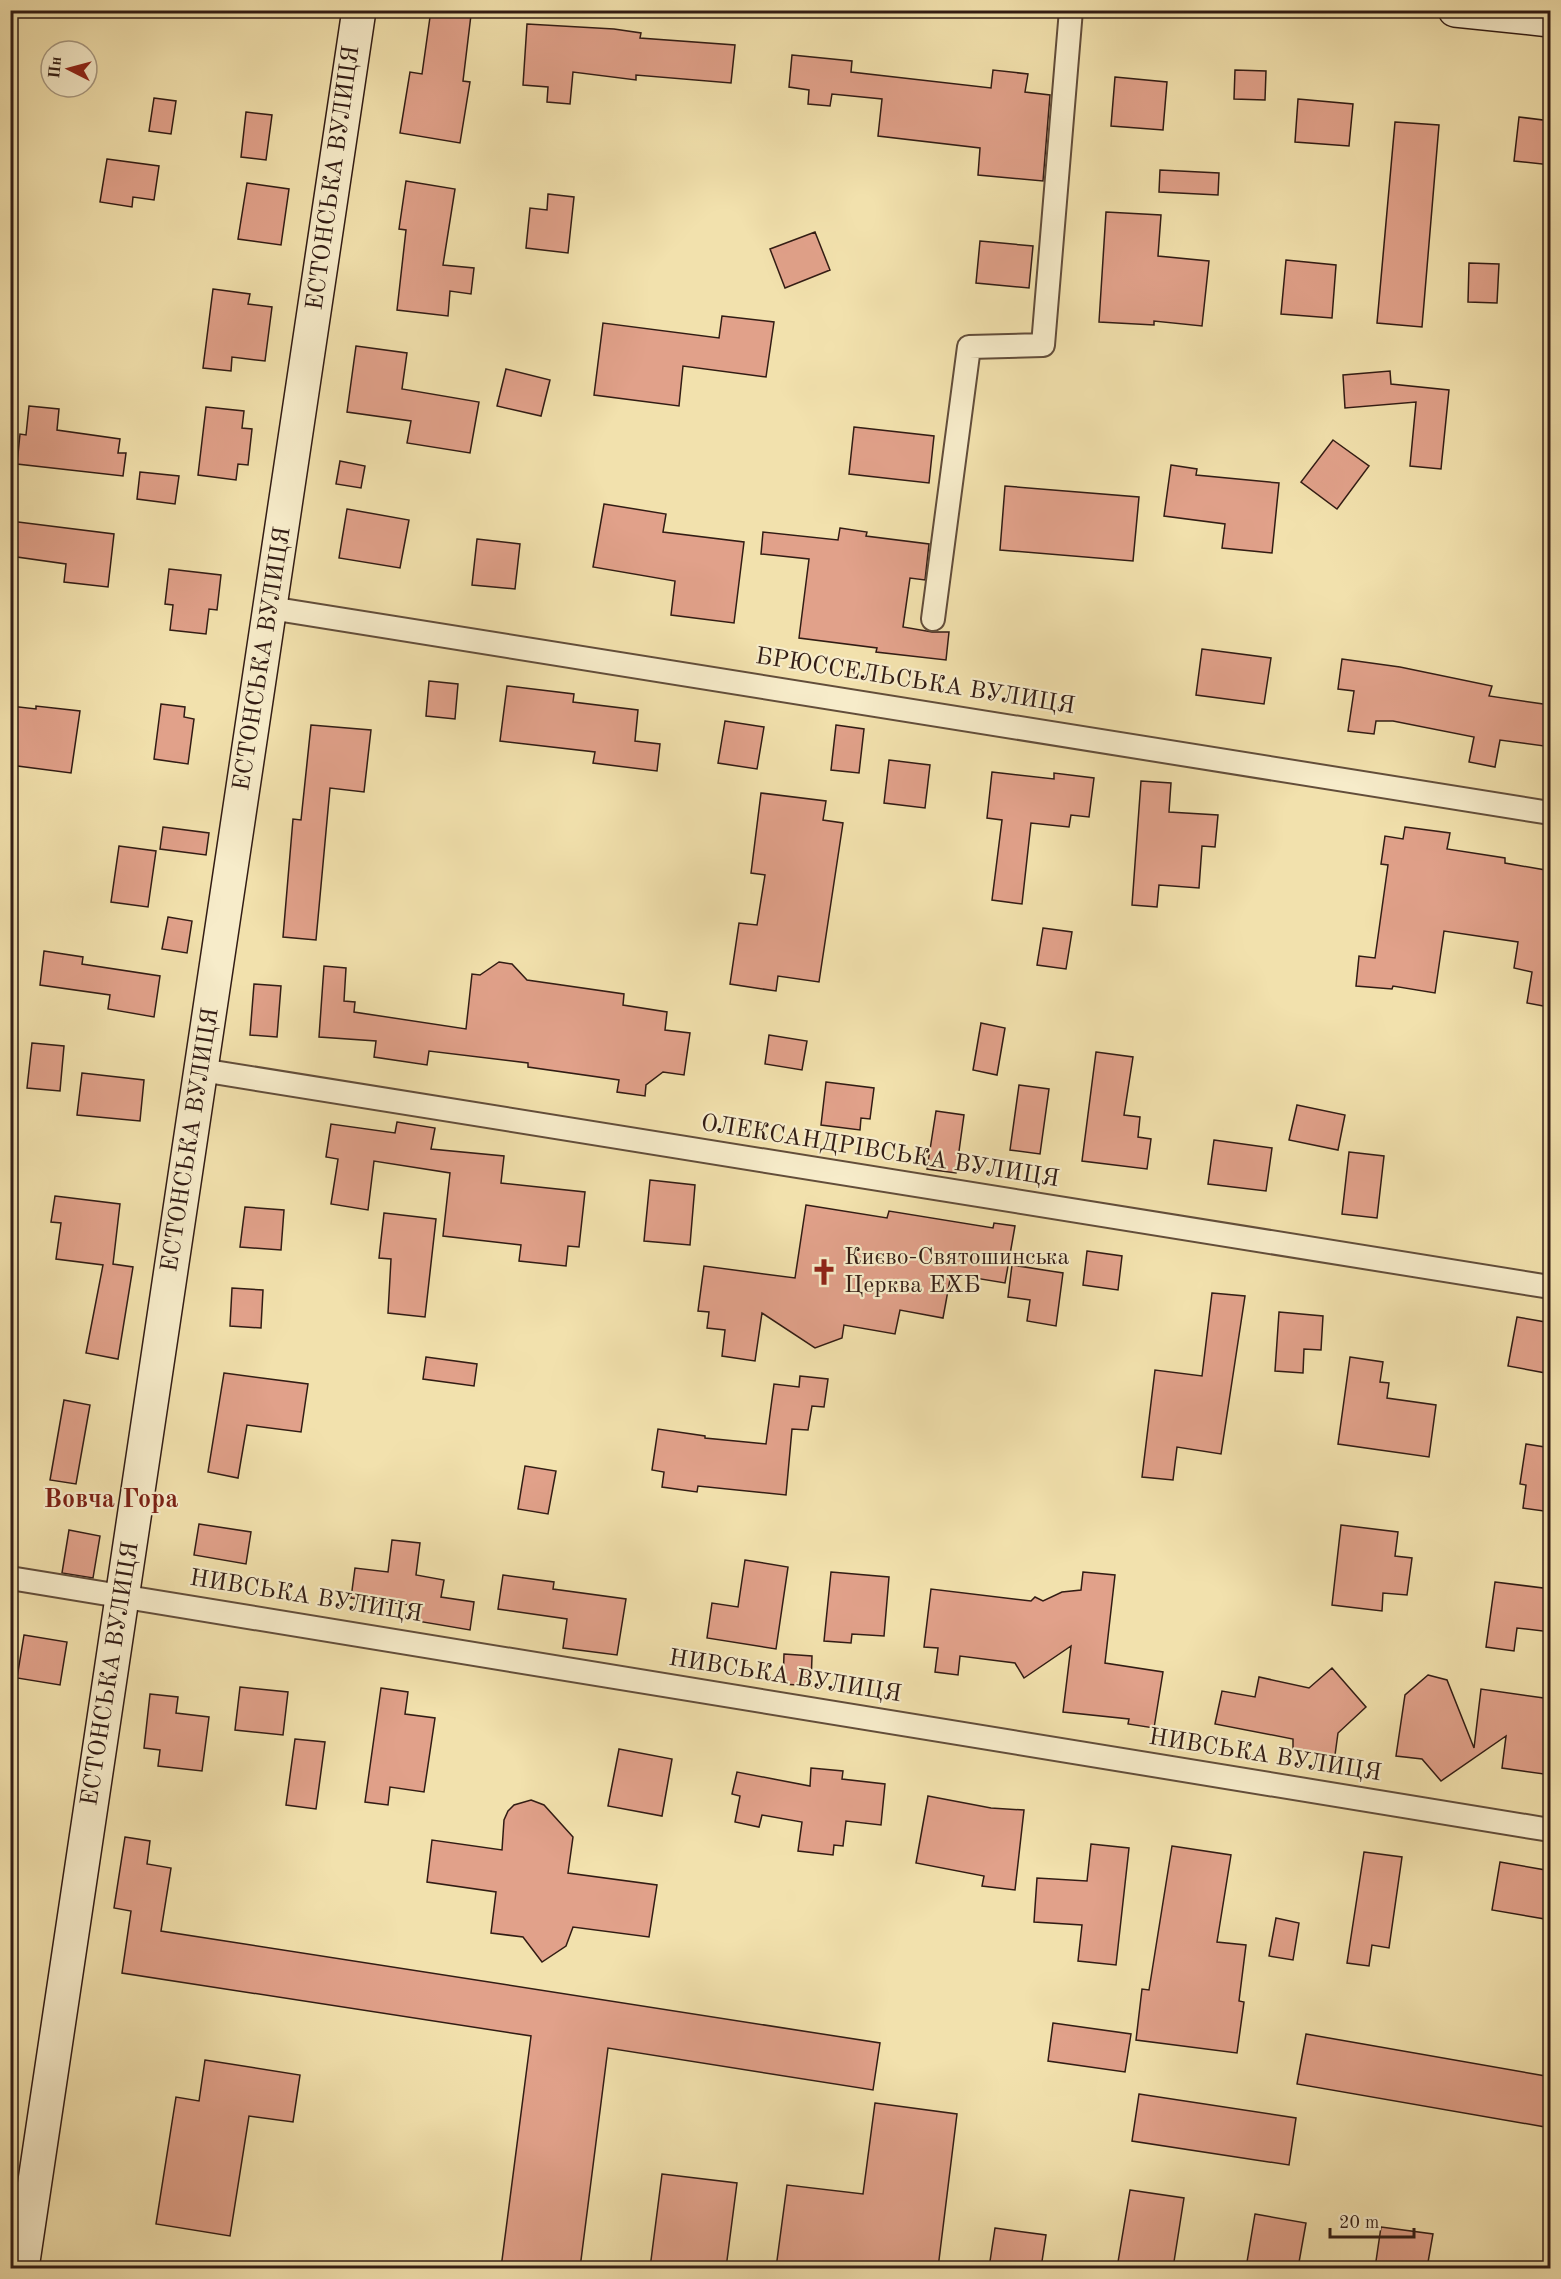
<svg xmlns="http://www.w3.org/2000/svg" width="1561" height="2279" font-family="'Old Standard TT',serif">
<rect width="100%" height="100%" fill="#f2e1ad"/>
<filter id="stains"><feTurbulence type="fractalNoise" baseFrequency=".00333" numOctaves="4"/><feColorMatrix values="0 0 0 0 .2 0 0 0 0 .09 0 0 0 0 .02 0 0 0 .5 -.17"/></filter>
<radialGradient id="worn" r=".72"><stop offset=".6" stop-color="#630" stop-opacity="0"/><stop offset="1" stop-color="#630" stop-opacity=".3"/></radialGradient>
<path fill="#e1a18a" stroke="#321c14" stroke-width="1.5" d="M431,10L471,15L463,81L470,82L460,143L400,133L410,72L422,74Z
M527,24L614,29L641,33L640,38L735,45L731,83L636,75V80L573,72L570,104L547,102L548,87L523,85Z
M792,55L852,61L851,72L991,88L993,70L1028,74L1025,92L1050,95L1043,181L978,175L980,148L878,136L882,99L832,94L830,106L808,104L809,90L789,87Z
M1235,70L1266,71L1265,100L1234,99Z
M1115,77L1167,82L1163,130L1111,126Z
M154,98L176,101L171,134L149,131Z
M1298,99L1353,104L1349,146L1295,142Z
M246,112L272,115L266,160L241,157Z
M1519,117L1551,121V165L1514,161Z
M1395,122L1439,125L1422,327L1377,323Z
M107,159L159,166L154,200L133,197L132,207L100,202Z
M1160,170L1219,173L1218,195L1159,192Z
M406,181L455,189L443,265L474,268L471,294L450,291L448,316L397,310L406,230L399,229Z
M247,183L289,189L281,245L238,239Z
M548,194L574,197L568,253L526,248L530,208L547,210Z
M1106,212L1161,215L1158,256L1209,261L1202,326L1154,321V325L1099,322Z
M815,232L830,270L785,288L770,249Z
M980,241L1033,246L1029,288L976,283Z
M1286,260L1336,265L1332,318L1281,314Z
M1469,263L1499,264L1497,303L1468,302Z
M213,289L250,294L248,304L272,307L265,361L232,357L231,371L203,368Z
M722,316L774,322L766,377L683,366L679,406L594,395L603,323L719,338Z
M356,346L407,353L402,389L479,402L470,453L407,443L411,421L347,412Z
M506,369L550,380L541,416L497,406Z
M1390,371L1391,384L1449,390L1441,469L1410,466L1416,402L1345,408L1343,375Z
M29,406L59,409L57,430L120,439L118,453H126L123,476L17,464L20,434L26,435Z
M206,407L244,411L242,428L252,429L248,465L238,464L236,480L198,475Z
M854,427L934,436L929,483L849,474Z
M1333,440L1369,466L1337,509L1301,482Z
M340,461L365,466L361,488L336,484Z
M1171,465L1197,469L1196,475L1279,483L1272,553L1222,548L1225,524L1164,516Z
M140,472L179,476L175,504L137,499Z
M1005,486L1139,497L1133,561L1000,550Z
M604,504L666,514L663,532L744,542L734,623L671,615L675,581L593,567Z
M347,509L409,520L400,568L339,558Z
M10,521L114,534L108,587L64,582L66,564L10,556Z
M840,528L867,532L866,536L929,544L925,580L910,578L903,627L932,632H949L946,660L876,652L877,648L799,638L809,559L761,554L763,532L838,540Z
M477,539L520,544L515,589L472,585Z
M169,569L221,575L217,610L209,609L206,634L170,630L173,605L165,604Z
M1202,649L1271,658L1264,704L1196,695Z
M1342,659L1400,667L1492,686L1489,696L1550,705L1544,746L1500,740L1495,767L1469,762L1474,737L1393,721H1376L1374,734L1348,731L1354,691L1338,689Z
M429,681L458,684L455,719L426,716Z
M507,686L574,694L573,702L638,710L635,741L660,744L657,771L593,763L595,752L500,741Z
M161,704L185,707L184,717L194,719L188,764L154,759Z
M10,706L36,709V706L80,711L71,773L10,765Z
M725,721L764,727L757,769L718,763Z
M311,725L371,730L364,792L330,788L316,940L283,937L293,819L301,820Z
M836,725L864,729L859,773L831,770Z
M889,760L930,765L925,808L884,803Z
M992,772L1054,779V773L1094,778L1089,817L1071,815L1069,827L1031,823L1022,904L992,900L1002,820L987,818Z
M1141,781L1171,783L1169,812L1218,815L1215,847L1202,846L1199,888L1159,885L1157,907L1132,905Z
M761,793L826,801L823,820L843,823L819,982L778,976L776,991L730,984L739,923L757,925L765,875L751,873Z
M163,827L209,833L206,855L160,849Z
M1405,827L1450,833L1447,849L1505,858V863L1551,871L1549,1007L1527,1003L1532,972L1514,968L1518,942L1444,931L1435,993L1393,986L1392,989L1356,986L1359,956L1375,958L1388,865L1381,864L1385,836L1403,839Z
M119,846L156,851L148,907L111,902Z
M168,917L192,921L187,953L162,949Z
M1043,928L1072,932L1066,969L1037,965Z
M44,951L83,957L82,964L160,976L154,1017L108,1009L110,995L40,985Z
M499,962L512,964L527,980L624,994L623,1005L667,1012L665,1030L690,1033L684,1075L663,1072L646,1085L645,1096L617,1092L619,1080L528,1067V1063L429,1051L427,1065L374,1057L376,1041L319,1037L324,966L346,968L344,1001L355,1002L354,1012L466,1029L472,974L480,975Z
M254,984L281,986L277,1037L250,1035Z
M981,1023L1005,1028L997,1075L973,1070Z
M769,1035L807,1041L802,1070L765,1064Z
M32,1043L64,1046L60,1091L27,1088Z
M1096,1052L1133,1057L1124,1115L1140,1117L1138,1137L1151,1139L1147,1169L1082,1161Z
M82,1073L144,1080L140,1121L77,1115Z
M826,1082L874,1088L870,1119L861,1118L860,1130L821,1125Z
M1019,1085L1049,1089L1040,1154L1010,1150Z
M1297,1105L1345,1115L1338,1150L1289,1140Z
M936,1111L964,1115L956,1173L927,1169Z
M397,1122L435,1128L431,1149L504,1156L501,1183L585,1192L579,1247L568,1246L566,1266L519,1261L521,1245L443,1236L450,1173L374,1161L368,1210L331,1204L338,1159L326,1157L331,1124L395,1133Z
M1214,1140L1272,1148L1266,1191L1208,1184Z
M1349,1152L1384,1156L1377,1218L1342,1214Z
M650,1180L695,1185L690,1245L644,1241Z
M55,1196L120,1204L113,1264L133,1267L118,1359L86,1353L103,1265L56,1259L61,1223L51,1222Z
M806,1205L887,1218L889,1211L993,1228L994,1223L1015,1226L1005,1283L951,1274L943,1318L900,1310L895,1334L844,1325L842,1338L815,1348L762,1313L755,1361L722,1356L725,1330L707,1328L709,1312L698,1311L704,1266L795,1278Z
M245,1207L284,1210L281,1250L240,1247Z
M384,1213L436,1219L425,1317L388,1313L391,1259L379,1258Z
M1087,1251L1122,1256L1118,1290L1083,1285Z
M1012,1265L1063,1273L1056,1326L1027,1321L1030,1300L1008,1297Z
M232,1288L263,1290L261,1328L230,1326Z
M1212,1293L1245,1296L1221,1454L1177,1447L1173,1480L1142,1477L1155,1370L1202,1376Z
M1279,1312L1323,1316L1321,1350L1304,1349L1303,1373L1275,1371Z
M1517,1317L1551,1323V1374L1508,1366Z
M426,1357L477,1364L474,1386L423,1379Z
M1350,1357L1383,1362L1380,1382L1389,1383L1387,1398L1436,1405L1429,1457L1338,1444Z
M224,1373L308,1384L301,1432L247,1425L238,1478L208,1472Z
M800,1376L828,1379L824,1407L812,1406L808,1430L792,1429L786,1495L698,1486L697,1492L662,1487L664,1472L652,1470L658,1429L705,1436V1438L766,1444L774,1384L799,1387Z
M64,1400L90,1405L76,1484L50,1480Z
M1526,1444L1551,1448V1512L1523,1508L1526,1485L1520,1484Z
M525,1466L556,1471L548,1514L518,1509Z
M199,1524L251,1532L246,1564L194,1555Z
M1341,1525L1398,1532L1395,1556L1412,1558L1407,1595L1383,1593L1382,1611L1332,1605Z
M69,1530L100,1536L93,1578L62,1573Z
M392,1540L420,1543L416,1575L444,1580L441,1597L474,1602L470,1630L417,1621L420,1606L351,1598L355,1568L388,1572Z
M745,1560L788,1567L776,1649L707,1638L712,1603L738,1607Z
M831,1572L889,1577L884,1636L852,1634L851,1643L824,1641Z
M1083,1572L1115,1575L1105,1663L1163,1672L1154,1728L1128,1724L1129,1719L1063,1712L1071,1646L1024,1678L1015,1663L960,1656L958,1675L935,1672L938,1648L924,1647L931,1589L1031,1601L1035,1597L1043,1601L1062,1592L1081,1590Z
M503,1575L554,1582L553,1589L626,1599L617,1655L563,1648L567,1619L498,1609Z
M1495,1582L1551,1589V1632L1517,1628L1514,1651L1486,1647Z
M24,1635L67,1642L60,1685L17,1678Z
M784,1654L812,1656L811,1686L783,1684Z
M1332,1668L1366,1707L1338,1733L1335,1755L1293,1749V1739L1215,1724L1222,1691L1255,1697L1259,1677L1309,1688Z
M1428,1675L1447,1680L1474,1748L1481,1689L1551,1699V1775L1502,1768L1506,1736L1441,1781L1422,1759L1396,1756L1405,1695Z
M240,1687L288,1692L283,1735L235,1730Z
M381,1688L408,1692L405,1714L435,1718L424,1792L390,1787L388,1805L365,1802Z
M150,1694L178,1697L176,1713L209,1717L202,1771L158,1766L160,1750L144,1748Z
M295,1739L325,1742L316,1809L286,1805Z
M619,1749L672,1759L662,1816L608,1806Z
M811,1768L843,1771L842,1779L885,1784L881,1825L846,1821L843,1846L834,1845L833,1855L798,1851L802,1822L762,1815L759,1827L735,1822L740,1796L732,1794L737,1772L810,1786Z
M928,1796L991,1808L1024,1810L1015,1890L982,1886L984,1876L916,1863Z
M531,1800L544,1805L573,1837L568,1873L657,1885L649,1937L573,1927L566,1946L542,1962L523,1937L491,1933L496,1892L427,1882L432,1840L502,1850L504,1820L508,1811L514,1805Z
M125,1837L150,1841L147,1864L171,1868L161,1931L880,2043L873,2090L608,2048L580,2268H501L531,2036L122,1973L131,1911L114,1908Z
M1091,1844L1129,1848L1116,1965L1078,1961L1082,1925L1034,1922L1037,1878L1087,1881Z
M1172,1846L1231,1855L1217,1942L1246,1945L1239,2001L1244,2002L1237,2053L1136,2040L1142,1989L1149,1990Z
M1364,1852L1402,1857L1389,1948L1372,1945L1369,1966L1347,1963Z
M1500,1862L1551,1871V1920L1492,1910Z
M1276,1918L1299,1923L1293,1960L1269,1956Z
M1053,2023L1131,2034L1125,2072L1048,2061Z
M1306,2034L1551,2077V2128L1297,2084Z
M205,2060L300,2075L293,2122L249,2116L230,2236L156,2224L176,2097L199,2101Z
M1139,2094L1296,2118L1289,2165L1132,2141Z
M875,2103L957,2114L938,2268H776L787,2185L863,2194Z
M662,2174L737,2183L726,2268H650Z
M1130,2190L1184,2198L1173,2268H1117Z
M1255,2214L1306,2223L1298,2268H1246Z
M1381,2227L1433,2234L1427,2268H1375Z
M995,2228L1046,2235L1041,2268H989Z"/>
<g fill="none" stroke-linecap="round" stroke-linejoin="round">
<defs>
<path id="street" d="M270,608L1550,813
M933,619L969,347L1043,345L1071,10
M201,1070L1550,1287
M10,1578L1550,1830"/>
<path id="secondary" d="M1455,10L1550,20
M22,2268L359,10"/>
</defs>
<use href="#street" stroke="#624d3a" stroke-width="26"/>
<use href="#secondary" stroke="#321c14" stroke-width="36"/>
<use href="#street" stroke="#f7ecca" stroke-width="22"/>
<use href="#secondary" stroke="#f7ecca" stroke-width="33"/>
</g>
<defs>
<symbol id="church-bare" viewBox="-9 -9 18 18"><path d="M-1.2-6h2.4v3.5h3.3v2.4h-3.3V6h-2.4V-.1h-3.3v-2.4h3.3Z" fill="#8f2418" stroke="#f7ecca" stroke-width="2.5" paint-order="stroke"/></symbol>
</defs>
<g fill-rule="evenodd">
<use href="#church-bare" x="805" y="1253" width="38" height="38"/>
</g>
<g text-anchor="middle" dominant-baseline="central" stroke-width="4.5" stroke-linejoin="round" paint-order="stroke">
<g font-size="24" fill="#321c14" stroke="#f7ecca">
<text transform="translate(334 178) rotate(-82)">ЕСТОНСЬКА ВУЛИЦЯ</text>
<text transform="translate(263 659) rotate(-81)">ЕСТОНСЬКА ВУЛИЦЯ</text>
<text transform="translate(915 682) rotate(9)">БРЮССЕЛЬСЬКА ВУЛИЦЯ</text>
<text transform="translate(191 1140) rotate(-81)">ЕСТОНСЬКА ВУЛИЦЯ</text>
<text transform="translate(880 1152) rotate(9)">ОЛЕКСАНДРІВСЬКА ВУЛИЦЯ</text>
<text transform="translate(306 1597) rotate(9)">НИВСЬКА ВУЛИЦЯ</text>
<text transform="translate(111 1674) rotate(-81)">ЕСТОНСЬКА ВУЛИЦЯ</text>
<text transform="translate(785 1677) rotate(9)">НИВСЬКА ВУЛИЦЯ</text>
<text transform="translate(1265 1756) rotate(9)">НИВСЬКА ВУЛИЦЯ</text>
</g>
<g font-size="24" fill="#321c14" stroke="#f7ecca" text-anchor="start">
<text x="844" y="1258">Києво-Святошинська<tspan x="844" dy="28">Церква ЕХБ</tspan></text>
</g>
<g font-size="26" font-weight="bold" fill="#7a1f14" stroke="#f7ecca">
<text x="111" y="1500">Вовча Гора</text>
</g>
</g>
<rect width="1561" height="2279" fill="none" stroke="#f2e1ad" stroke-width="36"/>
<rect x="12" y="12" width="1537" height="2255" fill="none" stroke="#321c14" stroke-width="3"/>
<rect x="18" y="18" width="1525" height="2243" fill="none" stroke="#321c14" stroke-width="1.5"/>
<g transform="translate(69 69) rotate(276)"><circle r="28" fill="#f7ecca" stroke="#a89981" stroke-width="1.5"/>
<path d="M0-4.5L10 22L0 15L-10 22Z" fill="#8f2418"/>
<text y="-9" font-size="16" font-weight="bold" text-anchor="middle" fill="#321c14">Пн</text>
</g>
<path d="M1330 2228v9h84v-9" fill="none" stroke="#321c14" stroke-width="3"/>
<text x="1339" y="2228" font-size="18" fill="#321c14" stroke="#f7ecca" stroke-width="4.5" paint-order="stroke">20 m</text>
<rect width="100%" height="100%" filter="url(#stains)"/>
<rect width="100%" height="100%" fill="url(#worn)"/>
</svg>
